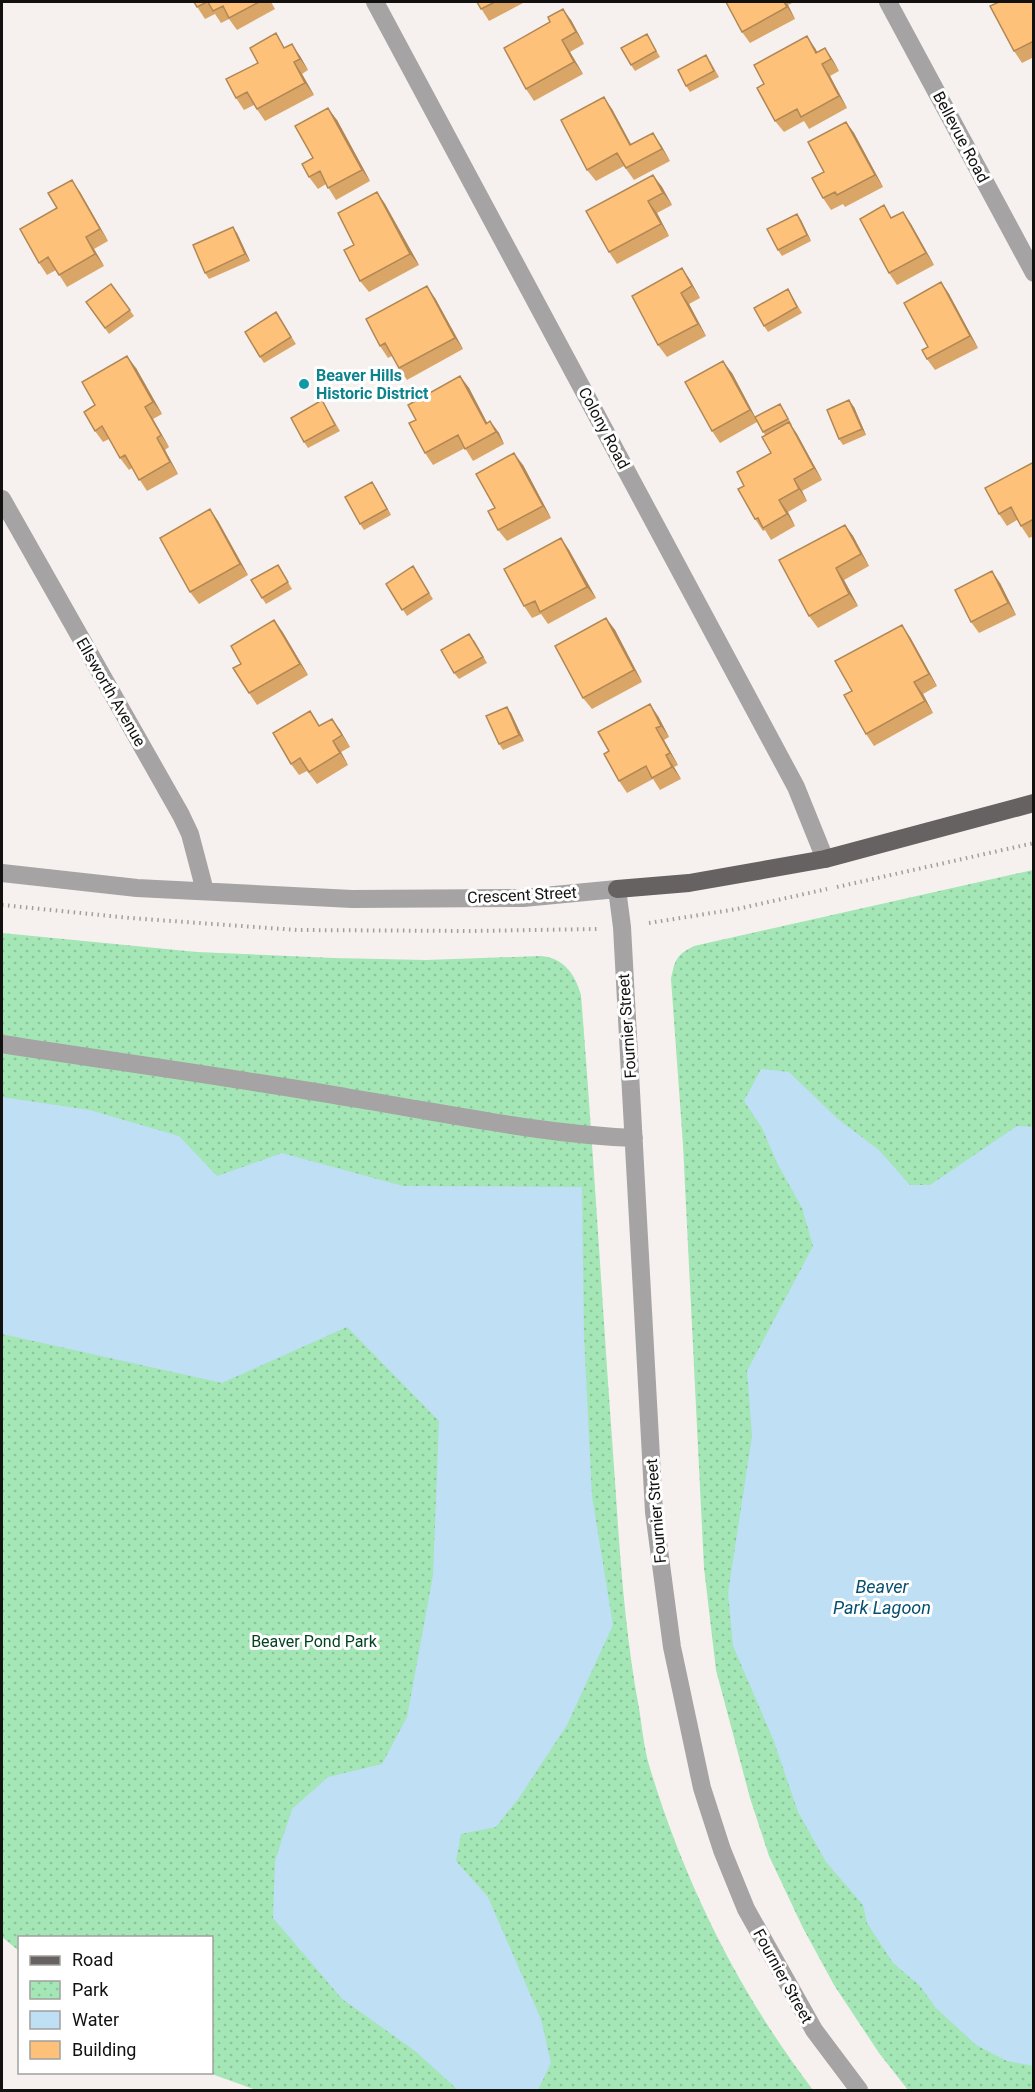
<svg xmlns="http://www.w3.org/2000/svg" width="1035" height="2092" font-family="Roboto,sans-serif">
<defs>
<pattern id="park-dots" width="8" height="8" patternUnits="userSpaceOnUse" patternTransform="scale(1.5)"><rect width="8" height="8" fill="#a4e6b5"/><path d="M2 2h.1M6 6h.1" fill="none" stroke="#8cc49b" stroke-width="1.8" stroke-linecap="round"/></pattern>
</defs>
<rect width="100%" height="100%" fill="#f6f1ef"/>
<path fill="url(#park-dots)" d="M1033,870V2090H908L879,2053L834,1985L803,1928L769,1856L750,1798L716,1670L704,1568L683,1145L671,979C675,960 676,955 694,946Z
M2,933L197,952L334,958L426,960L541,956C564,958 575,974 581,995C594,1157 603,1319 615,1481C620,1557 625,1633 639,1708C642,1727 644,1747 649,1765C684,1882 739,1993 813,2090H256L209,2073L212,2072V1938H20L19,1951L2,1937Z"/>
<path fill="#bedff4" d="M761,1069L789,1072L838,1119L879,1150L910,1185H930L1017,1126L1033,1127V2066L1007,2061L976,2045L936,2008L920,1986L893,1963L867,1923L863,1905L826,1862L798,1812L773,1739L733,1646L728,1593L752,1436L747,1371L813,1246L802,1208L777,1163L762,1128L744,1101Z
M2,1097L90,1110L179,1136L217,1176L282,1153L403,1186L582,1187L584,1335L592,1496L613,1625L567,1725L519,1798L496,1827L461,1834L456,1861L488,1897L541,2019L551,2063L538,2090H458L415,2051L342,1999L273,1918L275,1861L292,1809L328,1777L382,1764L407,1717L433,1575L439,1421L347,1327L222,1383L2,1334Z"/>
<g fill="none" stroke-linecap="round" stroke-linejoin="round">
<path stroke="#a29e9d" stroke-width="4" stroke-dasharray="1.5 4.5" stroke-linecap="butt" d="M837,887L1034,843
M2,905L130,918L297,930L471,931L597,929
M649,923L737,909L827,889"/>
<path stroke="#a5a3a3" stroke-width="18" d="M375,2L796,787L825,859
M888,2L1034,273
M2,499L181,815L190,834L205,891
M2,873L137,888L352,899L523,898L617,889L622,927L654,1512L672,1647L702,1788L722,1850L746,1909L814,2030L859,2090
M2,1044C118,1062 235,1078 351,1098C445,1113 539,1134 634,1138"/>
<path stroke="#666262" stroke-width="18" d="M617,889L689,883L825,859L1034,803"/>
</g>
<path fill="#daa668" d="M194,2H271L275,9L237,30L229,19L221,23L215,14L205,19Z
M477,2H525L489,21Z
M726,2H792V3L788,5L795,19L750,43L742,32Z
M1034,2V57L1022,63L1014,51Z
M571,20L584,44L570,52L583,74L534,101L526,89Z
M647,34L660,57L635,71L631,65Z
M285,47L300,56L308,70L302,74L314,95L265,121L254,105L244,110L236,98Z
M815,48L817,52L825,48L839,71L830,76L847,108L809,129L804,121L784,132L775,121L764,84Z
M710,61L719,77L690,92L686,86Z
M612,109L631,145H661L670,161L634,180L624,166L596,181L587,170Z
M337,120L370,181L336,200L326,184L318,189L309,177L313,158Z
M846,122L854,133L883,187L845,207L843,204L831,210L823,198L824,172Z
M653,175L662,187L672,205L657,213L669,236L617,264L609,252Z
M80,192L108,241L94,249L104,266L67,287L56,270L47,275L39,263L57,208Z
M377,192L385,204L419,265L369,292L360,281L354,245Z
M903,212L911,224L934,265L897,285L889,273L892,217Z
M801,220L811,241L782,256L778,250Z
M237,233L250,261L209,279L205,273Z
M682,268L690,280L700,298L689,304L706,336L667,357L658,345Z
M941,282L949,294L978,348L935,370L927,359L928,347Z
M111,284L134,316L109,334L86,302Z
M788,289L802,313L768,332L764,326Z
M435,298L463,349L407,380L399,368L392,356L388,358L380,346Z
M276,312L296,344L264,363L260,357Z
M136,368L162,414L153,419L169,447L165,450L178,474L147,491L132,468L129,470L120,458L109,439L103,442L95,431V405Z
M732,373L755,417L784,410L792,425H791L797,434L822,480L802,491L807,501L788,512L795,526L771,540L765,530L763,531L755,519L744,486L771,453L765,435L757,422L720,443L712,431Z
M460,376L469,388L487,423L490,421L499,433L504,444L473,461L465,448L433,465L425,453L416,420Z
M322,400L340,431L308,448L304,442Z
M854,407L866,435L843,445L839,439Z
M1034,462V536L1029,538L1017,520L1007,526L999,514Z
M523,465L551,518L507,541L498,530L495,508Z
M376,488L391,515L364,530L360,524Z
M210,509L218,521L248,575L199,604L190,592Z
M845,525L853,536L869,566L844,580L858,606L818,628L809,616Z
M561,538L569,550L596,598L548,624L541,614L532,618L524,606Z
M278,565L292,589L266,604L262,598Z
M417,573L433,599L407,616L386,584Z
M1000,583L1016,615L979,633L971,622Z
M606,618L615,630L642,682L592,709L583,698Z
M282,631L308,675L257,705L249,693L241,664Z
M910,637L937,686L923,694L933,713L874,746L866,734L852,691Z
M474,640L487,663L459,679L454,673Z
M511,713L524,741L503,750L499,744Z
M658,716L669,737L664,740L678,765L674,767L681,779L660,790L653,779L627,793L619,781L609,751Z
M320,726L340,730L350,747L341,752L348,765L317,784L307,771L299,775L291,764Z"/>
<path fill="#b18755" d="M784,2H785L788,5L795,19Z
M563,9L571,20L584,44L576,32Z
M807,36L815,48L824,65L816,53Z
M562,40L570,52L583,74L574,62Z
M292,44L300,56L308,70L300,59Z
M825,48L833,60L839,71L831,59Z
M294,62L302,74L314,95L305,83Z
M822,64L830,76L847,108L839,96Z
M604,97L612,109L638,157L630,145Z
M328,108L337,120L370,181L362,170Z
M846,122L854,133L883,187L875,175Z
M653,133L661,145L670,161L662,149Z
M653,175L662,187L672,205L663,193Z
M72,180L80,192L108,241L100,229Z
M377,192L385,204L419,265L410,254Z
M648,201L657,213L669,236L661,224Z
M903,212L911,224L934,265L926,253Z
M797,214L801,220L811,241L807,235Z
M233,227L237,233L250,261L245,254Z
M86,237L94,249L104,266L95,254Z
M682,268L690,280L700,298L692,286Z
M941,282L949,294L978,348L970,336Z
M427,286L435,298L463,349L455,338Z
M681,293L689,304L706,336L698,324Z
M127,356L136,368L162,414L153,402Z
M723,361L732,373L758,422L750,410Z
M460,376L469,388L494,436L486,424Z
M849,400L854,407L866,435L862,429Z
M145,407L153,419L169,447L161,435Z
M490,421L499,433L504,444L496,432Z
M789,422L797,434L822,480L814,468Z
M157,438L165,450L178,474L170,462Z
M514,453L523,465L551,518L543,506Z
M794,479L802,491L807,501L799,489Z
M372,482L376,488L391,515L387,509Z
M779,500L788,512L795,526L787,514Z
M210,509L218,521L248,575L240,564Z
M845,525L853,536L869,566L861,554Z
M561,538L569,550L596,598L587,587Z
M836,568L844,580L858,606L849,594Z
M992,571L1000,583L1016,615L1008,603Z
M606,618L615,630L642,682L634,670Z
M274,620L282,631L308,675L300,664Z
M902,625L910,637L937,686L929,674Z
M914,682L923,694L933,713L925,701Z
M650,704L658,716L669,737L661,726Z
M507,707L511,713L524,741L519,735Z
M332,719L340,730L350,747L342,735Z
M656,728L664,740L678,765L670,753Z
M333,741L341,752L348,765L340,753Z
M666,755L674,767L681,779L672,767Z"/>
<path fill="#fdc179" stroke="#b18755" stroke-width="1.5" d="M194,2H207L197,7Z
M208,2H259L229,18L223,6L213,11Z
M477,2H495L481,9Z
M726,2H784L787,7L742,32Z
M999,2H1034V41L1014,51L990,6Z
M563,9L576,32L562,40L574,62L526,89L504,48L550,22L548,17Z
M276,33L284,48L292,44L300,59L294,62L305,83L257,109L247,92L236,98L226,79L258,63L250,48Z
M647,34L656,51L631,65L621,48Z
M807,36L816,53L825,48L831,59L822,64L839,96L801,117L797,109L775,121L757,88L764,84L754,65Z
M706,55L714,71L686,86L678,70Z
M604,97L630,145L653,133L662,149L626,168L617,153L587,170L561,120Z
M328,108L362,170L328,188L320,171L309,177L302,164L313,158L295,126Z
M846,122L875,175L837,195L835,192L823,198L812,178L824,172L808,142Z
M653,175L663,193L648,201L661,224L609,252L586,211Z
M72,180L100,229L86,237L95,254L59,275L48,257L39,263L20,229L57,208L48,193Z
M377,192L410,254L360,281L344,250L354,245L338,213Z
M884,205L891,218L903,212L926,253L889,273L860,219Z
M797,214L807,235L778,250L767,229Z
M233,227L245,254L205,273L193,245Z
M682,268L692,286L681,293L698,324L658,345L632,296Z
M941,282L970,336L927,359L922,350L928,347L904,303Z
M111,284L130,310L105,328L86,302Z
M427,286L455,338L399,368L385,343L380,346L366,319Z
M788,289L797,307L764,326L754,308Z
M276,312L291,337L260,357L245,332Z
M127,356L153,402L145,407L161,435L157,438L170,462L139,480L125,455L120,458L102,426L95,431L84,412L95,405L82,382Z
M723,361L750,410L712,431L685,382Z
M460,376L486,424L490,421L496,432L465,449L458,435L425,453L409,423L416,420L408,405Z
M322,400L335,425L304,442L291,418Z
M849,400L862,429L839,439L827,410Z
M780,404L788,419L763,432L755,417Z
M789,422L814,468L794,479L799,489L779,500L787,514L763,528L758,518L755,519L738,489L744,486L737,472L771,453L762,437Z
M514,453L543,506L498,530L488,511L495,508L476,474Z
M1034,462V519L1021,526L1011,507L999,514L985,488Z
M372,482L387,509L360,524L345,497Z
M210,509L240,564L190,592L160,538Z
M845,525L861,554L836,568L849,594L809,616L779,560Z
M561,538L587,587L540,612L535,601L524,606L504,569Z
M278,565L288,582L262,598L251,580Z
M413,566L429,593L402,610L386,584Z
M992,571L1008,603L971,622L955,590Z
M606,618L634,670L583,698L555,646Z
M274,620L300,664L249,693L233,668L241,664L231,646Z
M902,625L929,674L914,682L925,701L866,734L844,695L852,691L835,661Z
M469,634L483,657L454,673L441,650Z
M650,704L661,726L656,728L670,753L666,755L672,767L652,778L646,766L619,781L604,754L609,751L598,732Z
M507,707L519,735L499,744L486,716Z
M310,711L319,726L332,719L342,735L333,741L340,753L309,772L300,758L291,764L273,733Z"/>
<circle fill="#0f9aa8" stroke="#fff" stroke-width="2" cx="304" cy="384" r="6"/>
<g text-anchor="middle" dominant-baseline="central" stroke-width="6" stroke-linejoin="round" paint-order="stroke">
<g font-size="16" fill="#121110" stroke="#fff">
<text transform="translate(961 137) rotate(62)">Bellevue Road</text>
<text transform="translate(604 428) rotate(62)">Colony Road</text>
<text transform="translate(111 692) rotate(60)">Ellsworth Avenue</text>
<text transform="translate(522 895) rotate(-3)">Crescent Street</text>
<text transform="translate(627 1026) rotate(-94)">Fournier Street</text>
<text transform="translate(656 1511) rotate(-95)">Fournier Street</text>
<text transform="translate(783 1976) rotate(61)">Fournier Street</text>
</g>
<g font-size="16" font-weight="bold" fill="#0d838f" stroke="#fff" text-anchor="start">
<text x="316" y="375">Beaver Hills<tspan x="316" dy="18">Historic District</tspan></text>
</g>
<g font-size="16" fill="#034320" stroke="#fff">
<text x="314" y="1641">Beaver Pond Park</text>
</g>
<g font-size="18" font-style="italic" fill="#054f71" stroke="#fff">
<text x="882" y="1586">Beaver<tspan x="882" dy="21">Park Lagoon</tspan></text>
</g>
</g>
<rect width="1035" height="2092" fill="none" stroke="#121110" stroke-width="6"/>
<rect x="18" y="1936" width="195" height="138" fill="#ffffff" stroke="#a0a09f" stroke-width="1.5"/>
<rect x="30" y="1956" width="30" height="9" fill="#666262" stroke="#a0a09f" stroke-width="1.5"/>
<text x="72" y="1966" font-size="18" fill="#121110">Road</text>
<rect x="30" y="1981" width="30" height="18" fill="url(#park-dots)" stroke="#a0a09f" stroke-width="1.5"/>
<text x="72" y="1996" font-size="18" fill="#121110">Park</text>
<rect x="30" y="2011" width="30" height="18" fill="#bedff4" stroke="#a0a09f" stroke-width="1.5"/>
<text x="72" y="2026" font-size="18" fill="#121110">Water</text>
<rect x="30" y="2041" width="30" height="18" fill="#fdc179" stroke="#a0a09f" stroke-width="1.5"/>
<text x="72" y="2056" font-size="18" fill="#121110">Building</text>
</svg>
